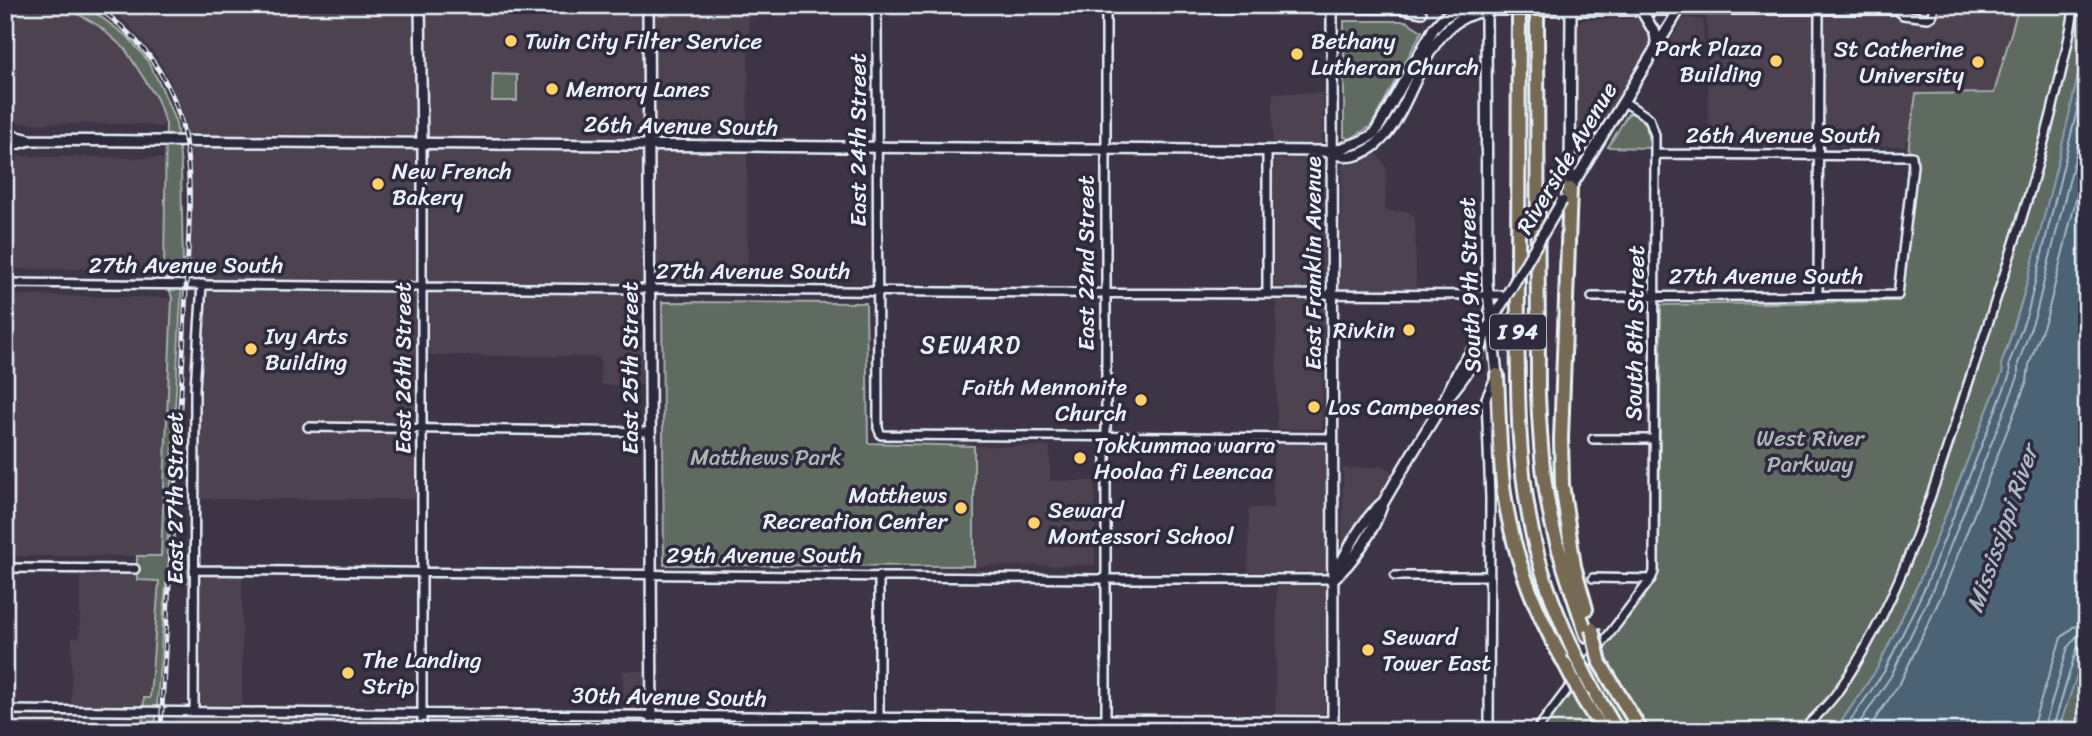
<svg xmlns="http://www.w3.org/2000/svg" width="2092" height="736" font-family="Sriracha,sans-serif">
<rect width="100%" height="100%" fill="#3d3546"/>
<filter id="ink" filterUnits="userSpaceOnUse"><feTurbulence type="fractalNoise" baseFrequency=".0143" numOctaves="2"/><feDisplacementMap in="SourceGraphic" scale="14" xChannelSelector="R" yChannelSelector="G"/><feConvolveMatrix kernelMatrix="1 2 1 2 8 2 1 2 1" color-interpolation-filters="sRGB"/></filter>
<g filter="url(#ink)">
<path fill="#4e4250" d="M20,5H63L99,26L125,49L143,75L157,99L166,124H162V127L149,126L148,124L5,123V54Z
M107,5H749L747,137L748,281L643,282V385H601L600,357L429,355L416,353L418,499H200L202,322L206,279H189L190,176L187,139L170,80L155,54L125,21Z
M1703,5H2023L1995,103L1912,139H1906L1905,146L1709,145L1707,23Z
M1686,18L1703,20L1704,46L1667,47L1682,21Z
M1639,19L1642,20L1652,36L1651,46L1589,148L1582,149L1578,143V25L1582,20Z
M1273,93H1324L1322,144L1273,145Z
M1376,152L1386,167L1385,211H1408L1415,217L1416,288H1354L1348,290H1343L1340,286L1342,167L1346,162L1355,161Z
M5,156L164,158V269H5Z
M1276,159H1319L1324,164V274L1327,283L1323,290L1276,287L1274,285L1273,162Z
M5,295L174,298L161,556H5Z
M1276,301L1323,302L1327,308L1324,314L1322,429H1277Z
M1321,442L1324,443L1325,447V712L1321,716H1275L1277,586L1248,585L1249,508H1273V443Z
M974,446H1050V481H1095V565L974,566Z
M1384,467L1394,472L1348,544L1345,545L1342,541L1343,468Z
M137,574L138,580H159L150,698L144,699L143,706L71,705L72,638L80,637V575Z
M242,575V707L203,706L201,703V581L205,576Z
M623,671H644L645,705L640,710H623Z
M175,718L412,719L417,725V731H174Z"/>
<path fill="#5f6b60" stroke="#a4aeac" stroke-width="2" d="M62,5H85L129,38L147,60L161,86L176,123L181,166L183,263L167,554L189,555V582L166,583L155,731H142L144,698H150L159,581L137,580V556H161L172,298L164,269L166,124L157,99L125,49L99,26Z
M2019,5H2087C2087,60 2070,116 2056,169C2040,236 2024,300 2001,365L2003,371L1919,582L1877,669L1835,731H1541L1650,589L1659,568L1661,305L1899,301L1909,143L1916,94L1994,93Z
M1344,21H1406L1422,31L1371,126L1350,139L1344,137Z
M493,74L517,75V101H492Z
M1635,113L1646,124L1650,148L1608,147L1628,114Z
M662,302L866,303L868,443L974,446V566L664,565Z
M2087,645V731H2058L2082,653Z"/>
<path fill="#4b6374" stroke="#8a9ca9" stroke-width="2" d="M2087,28V645L2058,731H1835L1877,669L1919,582L2003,371L2001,365C2021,311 2034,257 2048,201C2063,143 2077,86 2087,28Z"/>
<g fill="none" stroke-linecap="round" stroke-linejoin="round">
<path stroke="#a9b8c3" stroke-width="2" d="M1843,731L1884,672L1926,585L2010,374L2009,364L2028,311L2087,69
M1854,731L1891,676L1933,589L2018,377V364L2036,313L2087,110
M1867,731L1901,681L1943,592L2027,381L2029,365L2047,316L2087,155
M2033,731L2034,721L2061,638L2073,627L2087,624
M2043,731L2068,647L2076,637L2087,635
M2052,731L2076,651L2080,645L2087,643"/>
<defs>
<path id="minor" d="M870,5L873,11H880
M884,5H928
M937,5L1376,9H1401L1422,13
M1106,5V731
M1679,10H1897L1903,15L1928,18L1932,16L1934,5
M877,12L878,428L881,435L1333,438
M422,144V731
M5,283L1048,293L1507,295
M1267,293V151
M1818,296L1819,10
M1592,297L1898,295L1913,165L1912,156L1655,154
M308,427L650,432
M1593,439H1653
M5,568L135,569
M194,570L1097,579H1333
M879,576V731
M1395,576H1490
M1593,578L1651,579
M5,710L1333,721
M194,711L195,388L202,284
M1333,729L1489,730
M1489,730L1490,498L1486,398L1496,376
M1536,731L1651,579L1654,572L1655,135L1649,118L1624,102
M1802,731C1814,718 1828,706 1838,691C1904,598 1937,476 1973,369C2013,249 2053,129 2075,5"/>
<path id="tertiary" d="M420,5L422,144
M648,5L652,731
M1332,5L1333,731
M1486,7L1487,283L1497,375
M1566,10H1679
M1641,10L1655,33L1657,47
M5,134L30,140L1322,151C1333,152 1343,158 1353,156C1421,141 1407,10 1497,10
M5,147L27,141
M1333,152C1347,145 1362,144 1375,133L1434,28L1444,17L1468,5
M1570,187L1571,5
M1567,194L1682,5
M1445,398L1461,366L1485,332L1507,295
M1334,577C1347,551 1360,523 1381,504
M1333,579C1355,561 1374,530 1383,503C1401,472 1420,440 1439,410C1457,383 1478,366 1485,332"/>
<path id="motorway" d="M1519,5C1519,92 1518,179 1518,266C1518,363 1513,463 1538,557C1547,590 1560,621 1574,652
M1537,5L1538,394C1540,440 1543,487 1554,532C1563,567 1575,601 1587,635
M1570,189L1561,439L1562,484L1574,566L1586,609
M1497,375C1499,414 1499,454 1504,493C1513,554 1534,610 1565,664
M1600,663L1641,731
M1592,688L1617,731
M1583,699L1603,731"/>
</defs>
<use href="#minor" stroke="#e8f1f8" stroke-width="12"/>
<use href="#tertiary" stroke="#e8f1f8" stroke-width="14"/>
<use href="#motorway" stroke="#e8f1f8" stroke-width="18"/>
<use href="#minor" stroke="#2f2a3d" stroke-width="7"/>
<use href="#tertiary" stroke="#2f2a3d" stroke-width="9"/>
<use href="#motorway" stroke="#776a54" stroke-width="12"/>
<defs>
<path id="rail" d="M93,5C136,32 168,73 181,121C196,179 187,252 185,312C179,452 167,591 161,731"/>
</defs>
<use href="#rail" stroke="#e8f1f8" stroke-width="5"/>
<use href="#rail" stroke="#2f2a3d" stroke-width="2.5" stroke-dasharray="8" stroke-linecap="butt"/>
<defs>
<path id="tertiary-bridge" d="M1497,10H1561
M1507,295L1562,201"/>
<path id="motorway-bridge" d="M1592,629L1600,663
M1574,652L1592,688
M1565,664L1583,699"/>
</defs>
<use href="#tertiary-bridge" stroke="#e8f1f8" stroke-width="14" stroke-linecap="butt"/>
<use href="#motorway-bridge" stroke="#e8f1f8" stroke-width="18" stroke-linecap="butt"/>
<use href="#tertiary-bridge" stroke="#2f2a3d" stroke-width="9"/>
<use href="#motorway-bridge" stroke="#776a54" stroke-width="12"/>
</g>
</g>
<g fill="#ffd166" stroke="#2f2a3d" stroke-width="2.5">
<circle cx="511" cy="41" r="7"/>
<circle cx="1297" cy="54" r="7"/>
<circle cx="1776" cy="61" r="7"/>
<circle cx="1978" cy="62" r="7"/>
<circle cx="552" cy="89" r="7"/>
<circle cx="378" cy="184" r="7"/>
<circle cx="1409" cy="330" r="7"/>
<circle cx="251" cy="349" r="7"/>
<circle cx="1141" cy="400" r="7"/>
<circle cx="1314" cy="407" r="7"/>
<circle cx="1080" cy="458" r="7"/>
<circle cx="961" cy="508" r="7"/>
<circle cx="1034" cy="523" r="7"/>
<circle cx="1368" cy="650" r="7"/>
<circle cx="348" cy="673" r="7"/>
</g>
<g text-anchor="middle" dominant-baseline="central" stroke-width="7" stroke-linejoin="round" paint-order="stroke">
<rect fill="#2f2a3d" stroke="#b0b5c0" stroke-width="2" x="1490" y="314.5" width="56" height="35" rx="5"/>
<g font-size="21" font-weight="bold" fill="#e8f1f8">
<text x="1518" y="332">I 94</text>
</g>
<g font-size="23" fill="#e8f1f8" stroke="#2f2a3d" text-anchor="start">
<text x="525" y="41">Twin City Filter Service</text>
<text x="1311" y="41">Bethany<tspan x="1311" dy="26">Lutheran Church</tspan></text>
<text x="1762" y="48" text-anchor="end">Park Plaza<tspan x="1762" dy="26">Building</tspan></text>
<text x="1964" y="49" text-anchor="end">St Catherine<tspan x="1964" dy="26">University</tspan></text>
<text x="566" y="89">Memory Lanes</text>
<text x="392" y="171">New French<tspan x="392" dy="26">Bakery</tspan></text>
<text x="1395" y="330" text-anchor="end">Rivkin</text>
<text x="265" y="336">Ivy Arts<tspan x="265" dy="26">Building</tspan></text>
<text x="1127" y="387" text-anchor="end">Faith Mennonite<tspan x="1127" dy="26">Church</tspan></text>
<text x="1328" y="407">Los Campeones</text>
<text x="1094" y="445">Tokkummaa warra<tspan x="1094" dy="26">Hoolaa fi Leencaa</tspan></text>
<text x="947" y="495" text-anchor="end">Matthews<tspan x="947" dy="26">Recreation Center</tspan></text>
<text x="1048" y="510">Seward<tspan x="1048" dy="26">Montessori School</tspan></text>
<text x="1382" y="637">Seward<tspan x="1382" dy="26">Tower East</tspan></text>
<text x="362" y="660">The Landing<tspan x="362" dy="26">Strip</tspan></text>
</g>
<g font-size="23" fill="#e8f1f8" stroke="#2f2a3d">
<text transform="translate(681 126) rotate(1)">26th Avenue South</text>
<text x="1783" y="135">26th Avenue South</text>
<text transform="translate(858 140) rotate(-90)">East 24th Street</text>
<text transform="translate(1567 158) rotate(-59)">Riverside Avenue</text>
<text transform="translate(1086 263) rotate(-90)">East 22nd Street</text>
<text transform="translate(1313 263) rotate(-90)">East Franklin Avenue</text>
<text x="186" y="265">27th Avenue South</text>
<text x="753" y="271">27th Avenue South</text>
<text x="1766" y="276">27th Avenue South</text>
<text transform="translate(1470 285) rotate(-92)">South 9th Street</text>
<text transform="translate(1635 333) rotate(-89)">South 8th Street</text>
<text transform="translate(403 368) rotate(-90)">East 26th Street</text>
<text transform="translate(630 368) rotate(-90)">East 25th Street</text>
<text transform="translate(175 498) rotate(-90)">East 27th Street</text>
<text x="764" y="555">29th Avenue South</text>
<text transform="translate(669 697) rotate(1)">30th Avenue South</text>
</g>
<g font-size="23" fill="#aab5b4" stroke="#2f2a3d">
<text x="1810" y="438">West River<tspan x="1810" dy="26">Parkway</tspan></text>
<text x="766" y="457">Matthews Park</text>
</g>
<g font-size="24" letter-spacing="2" fill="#e8f1f8" stroke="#2f2a3d">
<text x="971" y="345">SEWARD</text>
</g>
<g font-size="24" font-style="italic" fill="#a9b8c3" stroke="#2f2a3d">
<text transform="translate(2002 529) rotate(-71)">Mississippi River</text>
</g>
</g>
<rect width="2092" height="736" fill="none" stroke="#2f2a3d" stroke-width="28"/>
<rect x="14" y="14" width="2064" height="708" fill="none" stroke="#e8f1f8" stroke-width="2.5" filter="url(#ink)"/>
</svg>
